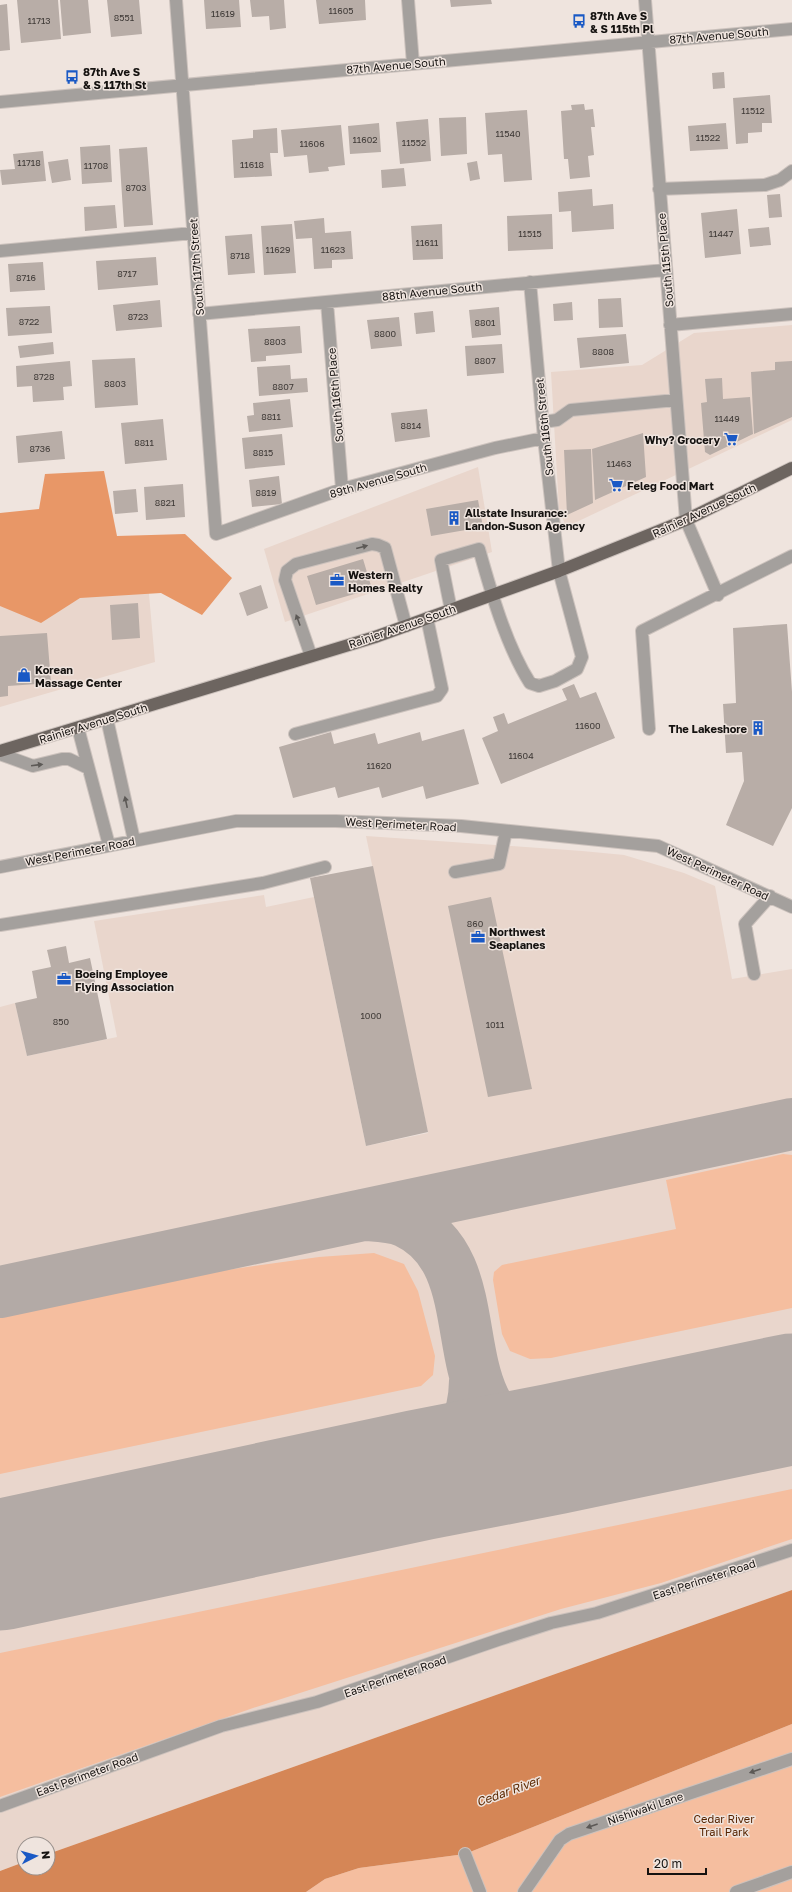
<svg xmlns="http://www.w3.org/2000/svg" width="792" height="1892" font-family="'Golos Text',sans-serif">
<rect width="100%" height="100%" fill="#efe4de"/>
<path fill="#e9d6cc" d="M792,325V420L566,527L559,509L551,372L642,365L694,333Z
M478,467L492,552L285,622L264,549Z
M148,583L155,662L0,707V595Z
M366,836L582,851L624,855L684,873L715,886L732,979L792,969V1590L48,1854V1844H24V1862L0,1871V1007L15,1003L27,1056L117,1037L94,921L264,895L266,907L314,897L366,1146L428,1133Z"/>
<path fill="#f5be9f" d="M783,1154L792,1155V1308L551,1358L530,1359L510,1351L502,1334L493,1280L494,1272L502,1265L676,1229L666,1180Z
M374,1253L404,1264L418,1291L435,1356L433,1375L421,1386L0,1474V1317L226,1270L319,1257Z
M792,1489V1539L661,1583L561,1609L253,1708L0,1797V1653Z
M792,1724V1892H306L325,1879L359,1868L465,1854Z"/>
<path fill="#e89767" d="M104,471L117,536L185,534L232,578L202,615L161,593L80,598L41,623L0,606V513L39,509L45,474Z"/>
<path fill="#d58656" d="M792,1590V1724L465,1854L359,1868L325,1879L306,1892H0V1871L24,1862V1868H48V1854Z"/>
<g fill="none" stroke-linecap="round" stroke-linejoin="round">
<path stroke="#b3aaa6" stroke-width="52" d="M364,1215C378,1216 393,1216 406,1222C499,1265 433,1408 534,1444C540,1447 548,1448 554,1449
M0,1292L792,1124
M420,1475C455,1443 474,1431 475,1381"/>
<path stroke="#b3aaa6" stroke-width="131" d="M0,1565L420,1475L554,1449L792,1399"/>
</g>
<path fill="#b8ada7" d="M17,0H58L61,39L21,43Z
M60,0H88L91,33L63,36Z
M107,0H139L142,34L111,37Z
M204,0H239L241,27L206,29Z
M250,0H284L286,28L270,30L269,16L252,17Z
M316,0H365L366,20L319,24Z
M450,0H491L492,4L451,7Z
M7,4L10,50L0,51V5Z
M724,72L725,88L713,89L712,73Z
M770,95L772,123H762V132L748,133V143L736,144L733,98Z
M584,104L585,110L593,109L595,127H591L594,155L588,156L590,177L570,179L568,159H564L561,111L572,110L571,105Z
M527,110L532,180L504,182L502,154L488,155L485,113Z
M466,117L467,154L441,156L439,118Z
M428,119L431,161L400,164L396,122Z
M379,123L381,152L350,154L348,126Z
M726,123L728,149L690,151L688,126Z
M341,125L345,165L328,167L329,171L309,173L307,155L284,157L281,130Z
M277,128L278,153H270L272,176L234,178L232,140L253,138V130Z
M110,145L112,182L82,184L80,147Z
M147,147L153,225L124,227L119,149Z
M43,151L46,181L2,185L0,170L15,169L13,154Z
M68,159L71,180L52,183L48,162Z
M477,161L480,179L470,181L467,163Z
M404,168L406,186L382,188L381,170Z
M592,189L593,206L613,204L614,229L572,232L571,211L559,212L558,192Z
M780,194L782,217L769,218L767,195Z
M115,205L117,228L85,231L84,207Z
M737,209L741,254L705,258L701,213Z
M552,214L553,249L508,251L507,216Z
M324,218L325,233L351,231L353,259L332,260V268L314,269L312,238L296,239L294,221Z
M292,224L296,273L264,275L261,226Z
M442,224L443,259L413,260L411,226Z
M769,227L771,245L750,247L748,229Z
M252,234L255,273L228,275L225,236Z
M156,257L158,285L98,290L96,261Z
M43,262L45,290L10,292L8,264Z
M621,298L623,327L599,328L598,299Z
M160,300L162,327L116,331L113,305Z
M572,302L573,320L554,321L553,304Z
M50,306L52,333L8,336L6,308Z
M499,307L501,335L472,338L469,310Z
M433,311L435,332L416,334L414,313Z
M399,317L402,346L371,349L367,320Z
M300,326L302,353L266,356V361L251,362L248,329Z
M626,334L629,363L580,368L577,338Z
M53,342L54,354L20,358L18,346Z
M502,344L504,373L467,376L465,346Z
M135,358L138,405L95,408L92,360Z
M70,361L72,386L63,387L64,400L33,402L32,386L17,387L16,366Z
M792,361V417L754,434L751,372L775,370V362Z
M290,365L291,379L307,378L308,392L259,396L257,367Z
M722,378L723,399L750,397L753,434L710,455L705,452L701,403L707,402L705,379Z
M290,399L293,427L249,432L247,416L254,415L253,403Z
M427,409L430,437L395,442L391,413Z
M163,419L167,460L125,464L121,423Z
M62,431L65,459L18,463L16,436Z
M643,433L646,477L595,500L592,449Z
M282,434L285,465L245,469L242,438Z
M591,449L593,503L567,515L564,450Z
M279,476L282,504L252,507L249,480Z
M183,484L185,517L146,520L144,487Z
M136,489L138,512L115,514L113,491Z
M478,500L483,527L431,536L426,509Z
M363,559L372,589L316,605L307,576Z
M261,585L268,608L247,616L239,593Z
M138,603L140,638L112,640L110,605Z
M787,624L792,692V808L773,846L726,825L744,781L742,752L726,753L723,704L736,703L733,628Z
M47,633L51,683L8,686V696L0,697V636Z
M574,684L580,698L596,692L615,738L501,784L482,738L498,731L493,717L504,713L508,724L567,700L562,689Z
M464,729L479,784L426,799L423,786L382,798L379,787L338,798L335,787L293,798L279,747L331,732L334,744L375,733L378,744L420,732L422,741Z
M373,866L428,1132L366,1146L310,878Z
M491,897L532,1089L488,1097L448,906Z
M66,946L69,963L90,958L107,1039L27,1056L15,1003L37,998L32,971L51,967L47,950Z"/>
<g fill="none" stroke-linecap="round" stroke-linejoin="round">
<defs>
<path id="minor" d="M176,0L216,534L342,489L495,448L544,438
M408,0L413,64
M645,0L686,520L718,595
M0,102L792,29
M659,189L765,185L780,180L792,171
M0,251L193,233
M327,302L342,489
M199,314L665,270
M670,325L792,314
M543,422L557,420L571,410L676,400
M451,610L441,560L479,549C491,592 506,645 530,683L539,686L555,681L577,669L582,657L559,571L544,438L530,282
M311,656L285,580L287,571L296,564L372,544L378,545L385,548L406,626
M107,719L134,840
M78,728L109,845
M649,729L642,631L792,556
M295,734L437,696L442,689L427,618
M0,754L33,766L62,759H69L88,768
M0,867L236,821H336L461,826L658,846L792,907
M455,872L499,864L506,831
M0,925L263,883L325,867
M754,974L745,924L770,896
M0,1806L221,1726L317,1702L498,1640L551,1623L597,1613L792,1550
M465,1854L480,1892
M524,1892L560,1840L569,1834L792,1759
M736,1892L792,1872"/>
<path id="major" d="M0,751L375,637L559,571L686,520L792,468"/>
</defs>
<use href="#minor" stroke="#ccc2bd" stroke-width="14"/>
<use href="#major" stroke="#ccc2bd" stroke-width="14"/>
<use href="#minor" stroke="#a4a09d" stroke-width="12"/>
<use href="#major" stroke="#6d6560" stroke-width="12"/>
</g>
<defs><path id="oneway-solid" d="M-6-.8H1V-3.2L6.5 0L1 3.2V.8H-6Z"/></defs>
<g fill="#5c5956">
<use href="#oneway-solid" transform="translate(362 547) rotate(-15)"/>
<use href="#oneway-solid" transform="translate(298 620) rotate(-110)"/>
<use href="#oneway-solid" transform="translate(37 765) rotate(-7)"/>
<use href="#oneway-solid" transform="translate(126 802) rotate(-102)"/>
<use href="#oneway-solid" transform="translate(755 1771) rotate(161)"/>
<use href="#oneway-solid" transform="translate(592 1826) rotate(161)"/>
</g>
<defs>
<symbol id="bus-bare" viewBox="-9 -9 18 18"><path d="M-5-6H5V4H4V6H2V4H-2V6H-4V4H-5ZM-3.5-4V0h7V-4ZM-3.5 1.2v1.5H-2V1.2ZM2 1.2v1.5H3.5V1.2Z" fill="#1a59c5" stroke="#efe4de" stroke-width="2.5" paint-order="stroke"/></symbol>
<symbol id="supermarket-bare" viewBox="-9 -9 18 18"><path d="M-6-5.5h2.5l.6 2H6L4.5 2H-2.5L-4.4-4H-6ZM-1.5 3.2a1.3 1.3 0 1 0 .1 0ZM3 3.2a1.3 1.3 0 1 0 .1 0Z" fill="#1a59c5" stroke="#efe4de" stroke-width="2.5" paint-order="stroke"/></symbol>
<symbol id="building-bare" viewBox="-9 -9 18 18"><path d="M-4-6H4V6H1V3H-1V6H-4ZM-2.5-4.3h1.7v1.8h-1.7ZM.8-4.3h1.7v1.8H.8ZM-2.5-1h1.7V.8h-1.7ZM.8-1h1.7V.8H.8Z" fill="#1a59c5" stroke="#efe4de" stroke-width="2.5" paint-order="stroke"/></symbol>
<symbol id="office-bare" viewBox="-9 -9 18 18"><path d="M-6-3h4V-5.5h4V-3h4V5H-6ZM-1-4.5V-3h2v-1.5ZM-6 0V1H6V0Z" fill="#1a59c5" stroke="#efe4de" stroke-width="2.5" paint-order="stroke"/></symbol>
<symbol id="shop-bare" viewBox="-9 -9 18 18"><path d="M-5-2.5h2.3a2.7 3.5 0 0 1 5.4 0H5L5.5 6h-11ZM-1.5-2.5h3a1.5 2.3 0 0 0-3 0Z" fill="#1a59c5" stroke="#efe4de" stroke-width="2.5" paint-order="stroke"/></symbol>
</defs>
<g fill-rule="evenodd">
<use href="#bus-bare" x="569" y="11" width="20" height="20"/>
<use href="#bus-bare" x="62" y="67" width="20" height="20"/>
<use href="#supermarket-bare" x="721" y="429" width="20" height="20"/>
<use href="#supermarket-bare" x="606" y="475" width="20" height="20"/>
<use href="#building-bare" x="444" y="508" width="20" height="20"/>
<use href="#office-bare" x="327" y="570" width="20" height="20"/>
<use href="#shop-bare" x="14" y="665" width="20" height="20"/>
<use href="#building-bare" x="748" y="718" width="20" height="20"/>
<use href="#office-bare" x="468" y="927" width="20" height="20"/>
<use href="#office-bare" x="54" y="969" width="20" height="20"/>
</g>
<g text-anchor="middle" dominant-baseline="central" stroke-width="3" stroke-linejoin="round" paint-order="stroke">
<g font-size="9" fill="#3e3936">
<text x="341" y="10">11605</text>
<text x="223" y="13">11619</text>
<text x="124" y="17">8551</text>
<text x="39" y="20">11713</text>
<text x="753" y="110">11512</text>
<text x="508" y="133">11540</text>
<text x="708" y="137">11522</text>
<text x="365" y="139">11602</text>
<text x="414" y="142">11552</text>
<text x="312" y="143">11606</text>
<text x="29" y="162">11718</text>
<text x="252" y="164">11618</text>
<text x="96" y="165">11708</text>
<text x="136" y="187">8703</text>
<text x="530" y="233">11515</text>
<text x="721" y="233">11447</text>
<text x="427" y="242">11611</text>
<text x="278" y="249">11629</text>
<text x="333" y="249">11623</text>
<text x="240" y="255">8718</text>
<text x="127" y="273">8717</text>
<text x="26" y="277">8716</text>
<text x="138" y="316">8723</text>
<text x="29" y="321">8722</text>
<text x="485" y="322">8801</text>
<text x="385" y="333">8800</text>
<text x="275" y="341">8803</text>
<text x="603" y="351">8808</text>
<text x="485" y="360">8807</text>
<text x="44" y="376">8728</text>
<text x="115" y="383">8803</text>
<text x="283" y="386">8807</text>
<text x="271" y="416">8811</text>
<text x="727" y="418">11449</text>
<text x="411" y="425">8814</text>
<text x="144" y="442">8811</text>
<text x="40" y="448">8736</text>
<text x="263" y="452">8815</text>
<text x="619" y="463">11463</text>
<text x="266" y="492">8819</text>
<text x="165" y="502">8821</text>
<text x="588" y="725">11600</text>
<text x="521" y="755">11604</text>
<text x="379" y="765">11620</text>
<text x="475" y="923">860</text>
<text x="371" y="1015">1000</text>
<text x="61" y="1021">850</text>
<text x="495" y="1024">1011</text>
</g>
<g font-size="11" font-weight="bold" fill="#151210" stroke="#efe4de" text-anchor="start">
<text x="590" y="15">87th Ave S<tspan x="590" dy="13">&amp; S 115th Pl</tspan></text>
<text x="83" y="71">87th Ave S<tspan x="83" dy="13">&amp; S 117th St</tspan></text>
<text x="720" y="439" text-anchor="end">Why? Grocery</text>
<text x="627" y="485">Feleg Food Mart</text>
<text x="465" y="512">Allstate Insurance:<tspan x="465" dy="13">Landon-Suson Agency</tspan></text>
<text x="348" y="574">Western<tspan x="348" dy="13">Homes Realty</tspan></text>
<text x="35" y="669">Korean<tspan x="35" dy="13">Massage Center</tspan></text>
<text x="747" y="728" text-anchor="end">The Lakeshore</text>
<text x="489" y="931">Northwest<tspan x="489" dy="13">Seaplanes</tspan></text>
<text x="75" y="973">Boeing Employee<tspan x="75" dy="13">Flying Association</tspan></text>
</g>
<g font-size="11" fill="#151210" stroke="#efe4de">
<text transform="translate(719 35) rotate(-5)">87th Avenue South</text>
<text transform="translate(396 65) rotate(-5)">87th Avenue South</text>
<text transform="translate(665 260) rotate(-95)">South 115th Place</text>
<text transform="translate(196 267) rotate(-94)">South 117th Street</text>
<text transform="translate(432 291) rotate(-6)">88th Avenue South</text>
<text transform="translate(335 395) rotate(-95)">South 116th Place</text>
<text transform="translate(544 427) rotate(-96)">South 116th Street</text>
<text transform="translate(378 480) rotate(-16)">89th Avenue South</text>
<text transform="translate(704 510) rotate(-25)">Rainier Avenue South</text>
<text transform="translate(402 626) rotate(-19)">Rainier Avenue South</text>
<text transform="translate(93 723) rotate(-17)">Rainier Avenue South</text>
<text transform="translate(401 824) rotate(3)">West Perimeter Road</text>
<text transform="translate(80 851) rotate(-11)">West Perimeter Road</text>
<text transform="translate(718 873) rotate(25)">West Perimeter Road</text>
<text transform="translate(704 1579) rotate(-18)">East Perimeter Road</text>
<text transform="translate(395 1676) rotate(-19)">East Perimeter Road</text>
<text transform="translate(87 1774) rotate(-20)">East Perimeter Road</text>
<text transform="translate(645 1808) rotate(-19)">Nishiwaki Lane</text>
</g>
<g font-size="11" fill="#562300" stroke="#efe4de">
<text x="724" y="1818">Cedar River<tspan x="724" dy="13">Trail Park</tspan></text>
</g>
<g font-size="12" font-style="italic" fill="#5c2902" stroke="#efe4de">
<text transform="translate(508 1791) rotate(-20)">Cedar River</text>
</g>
</g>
<g transform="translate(36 1856) rotate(84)"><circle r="19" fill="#efe4de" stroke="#98908c"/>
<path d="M0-3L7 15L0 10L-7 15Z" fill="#1a59c5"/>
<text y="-6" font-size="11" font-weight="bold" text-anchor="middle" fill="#151210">N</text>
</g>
<path d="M648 1868v6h58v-6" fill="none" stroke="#151210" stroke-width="2"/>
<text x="654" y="1868" font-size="12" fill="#151210" stroke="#efe4de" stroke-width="3" paint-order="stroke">20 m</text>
</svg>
